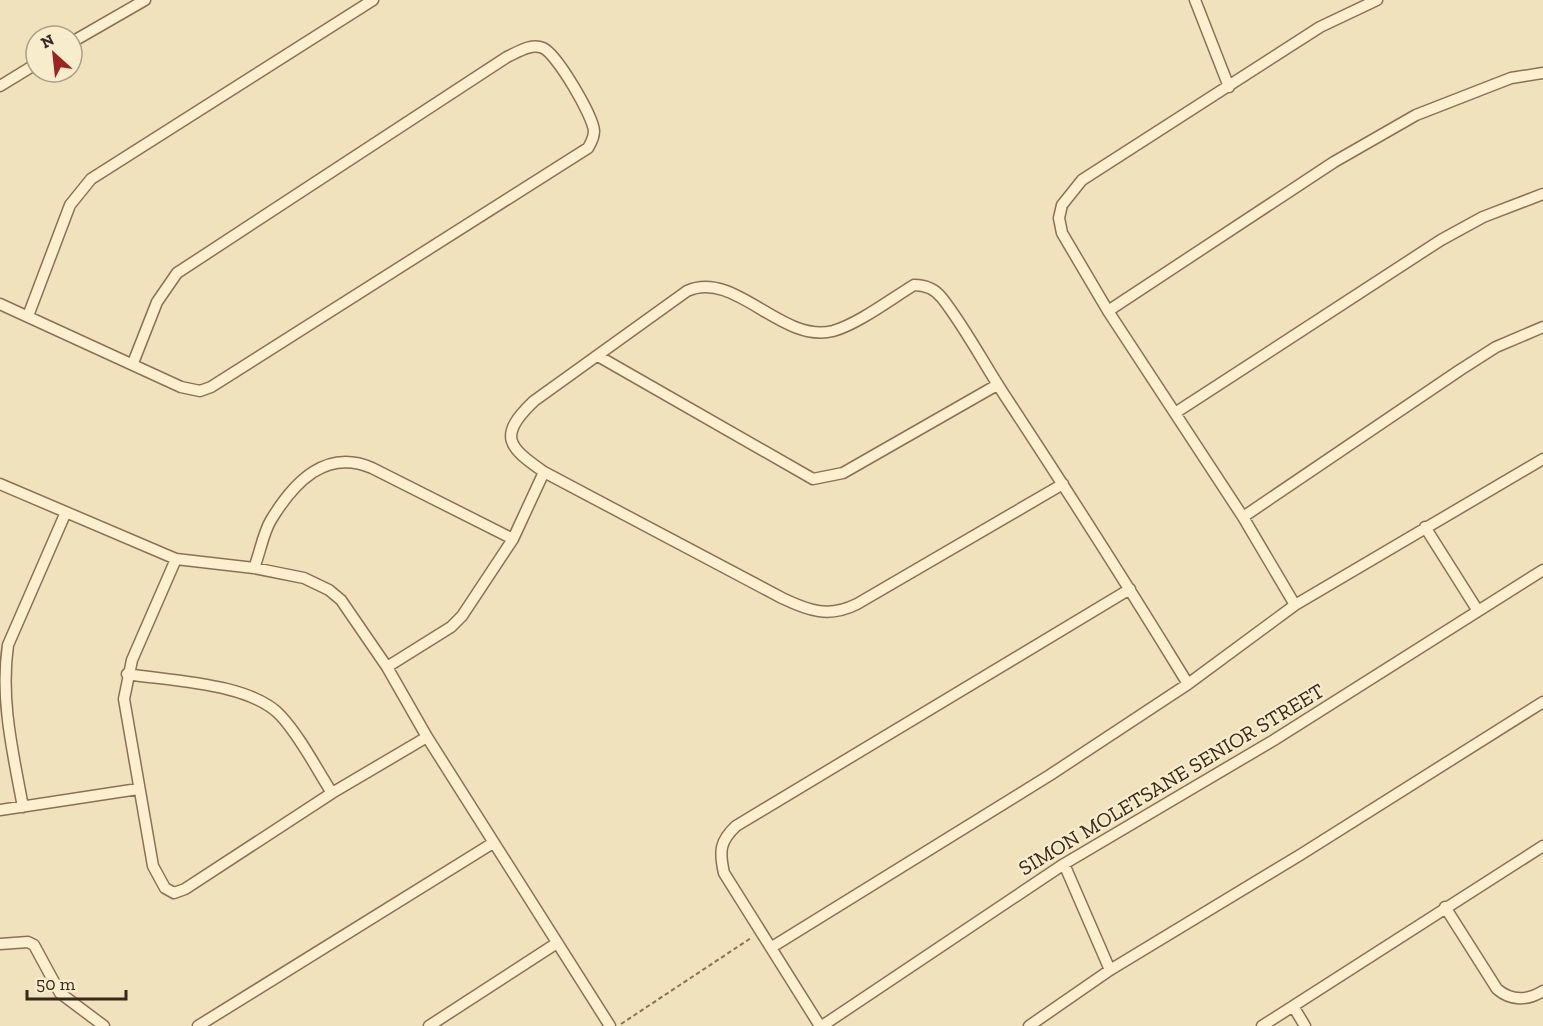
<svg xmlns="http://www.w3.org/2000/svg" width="1543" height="1026" font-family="'Zilla Slab',serif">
<rect width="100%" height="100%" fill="#f0e2bc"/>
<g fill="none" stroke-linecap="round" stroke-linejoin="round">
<defs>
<path id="street" d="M1195,0L1229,87
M72,42L145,0
M0,86L36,64
M0,304L181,387L200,391L211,387L588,148C591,143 594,138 594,131C593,116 557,54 543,48C531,43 518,52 507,57L177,273L157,302L133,363
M1108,311L1334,162L1416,115L1511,78L1543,73
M28,316L70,205L91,179L373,0
M598,356L813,479L843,473L997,385
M1175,413L1441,240L1483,217L1543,194
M0,484L176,559L254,568L304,578L329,590L341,600L387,667L427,737L610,1026
M1063,484L857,604C829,618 809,611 782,598L544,472C508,447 497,436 534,401L687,291C735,269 781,344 833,331C858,324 891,299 914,285C925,285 935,289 942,298C967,330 986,368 1009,402C1070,495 1130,589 1188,684
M1243,517L1460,370L1496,347L1543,327
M1425,527L1478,611
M176,559L132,660L124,699L153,866L165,888L174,893L185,889L332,793L427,737
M254,568C260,553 263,533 271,520C294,482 326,448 372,468L513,539
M1295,605L1243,517L1108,311L1062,233L1059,218L1062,205L1082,180L1320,27L1377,0
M387,667L451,627L462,616L513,539L544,472
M127,674C171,681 251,683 281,716C301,738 316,768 332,793
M23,807C13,753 0,700 8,645L66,512
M0,810L138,789
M1064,864L1110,970
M1445,907L1497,989C1511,1001 1527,1001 1543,991
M0,944L28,942L34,945L60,993L104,1026
M772,947L1050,775L1188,684L1295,605L1543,459
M1293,1006L1305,1026
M198,1026L493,843
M429,1026L557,943
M820,1026L724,873C719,851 720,841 736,826L1130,589
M822,1026L1064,864L1274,740L1543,570
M1029,1026L1110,970L1300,855L1543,702
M1262,1026L1543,846"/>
</defs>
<use href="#street" stroke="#897155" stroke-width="13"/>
<path stroke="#897155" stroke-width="2" stroke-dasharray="4.5 3" stroke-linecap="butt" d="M621,1024L751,938"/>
<use href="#street" stroke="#fbefd0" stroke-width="10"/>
</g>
<g text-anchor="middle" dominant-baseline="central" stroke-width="4.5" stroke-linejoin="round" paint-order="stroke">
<g font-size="21" fill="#37291b" stroke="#f7eccc">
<text transform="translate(1171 779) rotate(-31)">SIMON MOLETSANE SENIOR STREET</text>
</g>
</g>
<g transform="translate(54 54) rotate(333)"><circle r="28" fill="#f7eccc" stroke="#aa9e85" stroke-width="1.5"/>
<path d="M0-4.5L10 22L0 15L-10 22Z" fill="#9b2322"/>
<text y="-9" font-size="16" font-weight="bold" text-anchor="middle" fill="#37291b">N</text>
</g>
<path d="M27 990v9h99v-9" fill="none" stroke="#37291b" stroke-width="3"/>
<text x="36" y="990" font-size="18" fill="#37291b" stroke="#f7eccc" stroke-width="4.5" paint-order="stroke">50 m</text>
</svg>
